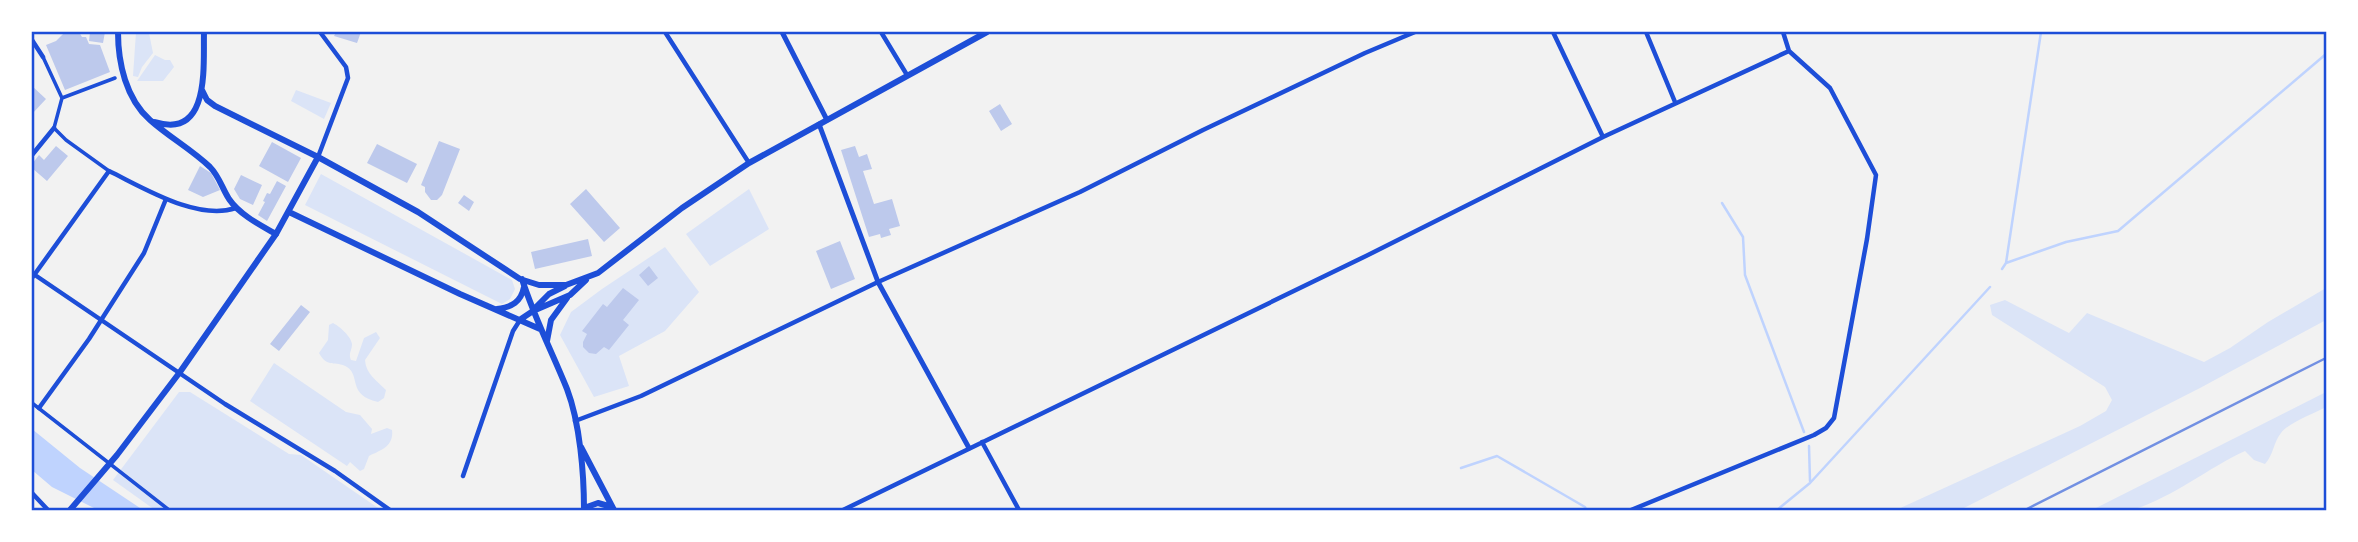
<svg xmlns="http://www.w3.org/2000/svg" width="2358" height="542" font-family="'Libre Baskerville',serif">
<rect width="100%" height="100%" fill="#f2f2f2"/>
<path fill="#dbe4f7" d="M136,32H151L149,33L153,53L142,67L138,77L133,76Z
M155,55L165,60H170L174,67L163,81H137Z
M296,90L331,103L324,119L291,101Z
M321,174L512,280L515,289L510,299L502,304L305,205Z
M749,189L769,229L710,266L686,234Z
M665,247L699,292L665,331L619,356L629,386L594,397L560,335L571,312L602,289Z
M2326,288V320L2200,388L1960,510H1896L2080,426L2106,411L2112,400L2105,387L1992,315L1990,305L2005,300L2069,333L2087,313L2204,362L2230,348L2268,322Z
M333,323C339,326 351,336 352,344C352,351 348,353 351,360L356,361L364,338L376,332L380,338L365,360C366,374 376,380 386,390L384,398L378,402C347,395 361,376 347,367C335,360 328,369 319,353L328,340L329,325Z
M274,363L346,412L360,415L372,429L371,434L387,428L392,430C394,446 382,450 369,456L364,469L360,471L350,462L347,466L250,401Z
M179,392H190L289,454L301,455L381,510H155L113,480Z
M2326,392V407C2315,413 2288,423 2281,433C2273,443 2274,454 2265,464L2254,460L2245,451C2208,468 2175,496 2135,509C2123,514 2105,511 2092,510Z"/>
<path fill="#bfd3fe" d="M32,429L80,468L143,510H98L52,487L32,470Z"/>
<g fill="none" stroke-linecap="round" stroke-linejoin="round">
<path stroke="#bfd3fe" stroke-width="2.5" d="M1722,203L1743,237L1745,275L1804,432
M2006,263L2066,242L2118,231L2326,54
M2002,269L2006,263L2041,32
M1809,446L1810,481
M1461,468L1497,456L1585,507L1586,510
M1777,510L1810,483L1990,287"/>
</g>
<path fill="#bdc9ec" d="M65,32H79L82,37H86L89,44L100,45L110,72L65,90L46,45L56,41Z
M90,32H105L103,43L89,41Z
M336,32H361L357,43L334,36Z
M32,86L46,99L32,114Z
M1000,104L1012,124L1001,131L989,111Z
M439,141L460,149L442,195L437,200H431L425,192V187L421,185Z
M272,142L301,158L288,182L259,166Z
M377,144L417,164L407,183L367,163Z
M56,146L68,156L47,181L32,168V164L39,155L44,160Z
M855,146L859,157L867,154L872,169L863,171L874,204L892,199L900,226L889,229L891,235L881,238L880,234L869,237L841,150Z
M200,166L211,173L220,190L203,197L188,190Z
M241,175L262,185L253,205L240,199L234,189Z
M277,181L286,186L267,221L258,215L265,202L263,201L267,193L270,194Z
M586,189L620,228L604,242L570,204Z
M464,195L474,202L469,211L458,203Z
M588,239L592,256L535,269L531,252Z
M840,241L855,279L831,289L816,251Z
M649,266L658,278L648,286L639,275Z
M623,288L639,300L623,320L629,325L609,350L604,347L596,354L589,353L583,347V342L587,334L582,331L603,304L607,307Z
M301,305L310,312L279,351L270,344Z"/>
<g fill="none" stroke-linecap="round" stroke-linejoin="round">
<path stroke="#1d4ed8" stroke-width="3.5" d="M43,57L62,98L54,128L66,140L109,171
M62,98L115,78
M32,403L169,510"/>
<path stroke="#1d4ed8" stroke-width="4.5" d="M665,32L749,163
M881,32L907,75
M1553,32L1603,137
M1646,32L1675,102
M32,40L43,57
M32,155L54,128
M318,157L348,78L346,67L320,32
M32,273L225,404L335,471L390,510
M32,278L109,171C144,188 197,221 236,208
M39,408L89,339L144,253L166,199
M575,421L641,396L878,282L1080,192L1203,130L1365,53L1415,32
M982,442L1019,510
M463,476L513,331L520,320
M32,493L48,510
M843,510L1366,256L1603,137L1789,51L1783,32
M1631,510L1814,435L1826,428L1834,418L1867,239L1876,175L1830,88L1789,51"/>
<path stroke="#1d4ed8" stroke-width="5" d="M782,32L827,120
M819,124L878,282L969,448"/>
<path stroke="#1d4ed8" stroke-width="6" d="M70,510L117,455L180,372L276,234"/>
<path stroke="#1d4ed8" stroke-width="6" d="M118,32C118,63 126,99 150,120C169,137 191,149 210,167C219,176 222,188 229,199C240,215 260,225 276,234L318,157
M202,90L207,100L215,106L318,157L418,212L520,279L539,285H566L598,273L682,208L749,163L987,32
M155,122C211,140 203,64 204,32
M289,212L460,294L540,329
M522,279C534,317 552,352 567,389C580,423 584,474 584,510
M497,309C512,307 521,302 524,287
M534,309L549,294L565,286
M521,319L533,311L570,295L586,280
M547,341L551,320L567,298
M581,447L614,510
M584,508L598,503L612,507"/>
<path stroke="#7290e2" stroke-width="2.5" d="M2025,510L2326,358"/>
</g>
<rect width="2358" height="542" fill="none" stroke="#ffffff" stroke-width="66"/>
<rect x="33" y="33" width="2292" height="476" fill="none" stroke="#1d4ed8" stroke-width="2.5"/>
</svg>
